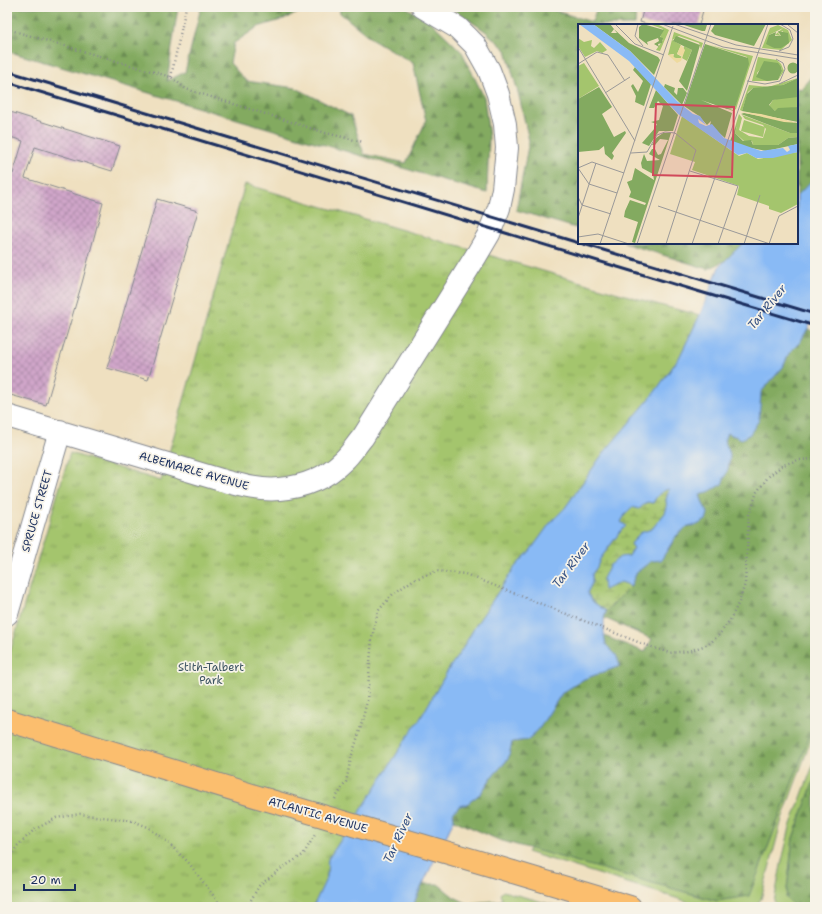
<svg xmlns="http://www.w3.org/2000/svg" width="822" height="914" font-family="'Shantell Sans',sans-serif">
<defs>
<pattern id="forest-firs" width="22" height="20" patternUnits="userSpaceOnUse"><rect width="22" height="20" fill="#83aa60"/><path d="M5 1l3.5 6h-7zM16 11l3.5 6h-7z" fill="#6a8b52"/></pattern>
<pattern id="wetland-marsh" width="20" height="14" patternUnits="userSpaceOnUse"><rect width="20" height="14" fill="#a4c56d"/><path d="M1 5h8M5 5V1M11 12h8M15 12V8" fill="none" stroke="#85a05d"/></pattern>
<pattern id="park-tufts" width="24" height="20" patternUnits="userSpaceOnUse"><rect width="24" height="20" fill="#a4c56d"/><path d="M3 7l-1-3M5 7V3M7 7l1-3M15 17l-1-3M17 17v-4M19 17l1-3" fill="none" stroke="#85a05d"/></pattern>
<pattern id="building-cross-hatch" width="8" height="8" patternUnits="userSpaceOnUse"><rect width="8" height="8" fill="#d0a6c9"/><path d="M0 0l8 8M0 8l8-8" fill="none" stroke="#a888a6"/></pattern>
</defs>
<rect width="100%" height="100%" fill="#f7f3e8"/>
<filter id="ink" filterUnits="userSpaceOnUse"><feTurbulence type="fractalNoise" baseFrequency=".025" numOctaves="2"/><feDisplacementMap in="SourceGraphic" scale="8" xChannelSelector="R" yChannelSelector="G"/><feConvolveMatrix kernelMatrix="1 2 1 2 8 2 1 2 1" color-interpolation-filters="sRGB"/></filter>
<filter id="wash" filterUnits="userSpaceOnUse"><feTurbulence type="fractalNoise" baseFrequency=".012" numOctaves="4" result="noise"/><feDisplacementMap in="SourceGraphic" scale="16" xChannelSelector="R" yChannelSelector="G"/><feGaussianBlur stdDeviation="0.9" result="paint"/><feColorMatrix in="noise" values="0 0 0 0 0 0 0 0 0 0 0 0 0 0 0 0 0 1.4 0 .05"/><feComposite in="paint" operator="in"/></filter>
<g filter="url(#wash)">
<rect width="100%" height="100%" fill="#efe0c0"/>
<path fill="#a4c56d" stroke="#607a66" d="M815,722V729L782,819L761,899L755,907H705L527,852L530,848L717,901L760,868Z
M815,760V778L793,838L786,898L795,907C786,907 779,909 774,902L781,865L790,827Z
M503,891L560,907H525L523,906L480,907L469,904C480,901 491,902 502,900L500,894Z"/>
<path fill="url(#forest-firs)" stroke="#4f6c5f" d="M7,7H178L167,81L185,72L201,7H298V13L281,20L258,27L234,43L230,63L246,81L296,88L351,116L364,154L406,163L426,121L413,63L372,39L340,13L339,7H405L428,19L462,52L484,97L489,137L487,193L7,51Z
M450,7H543L592,22L597,7H636L635,25H579V229L516,210L529,141L519,96L506,50L485,31Z
M815,72V190L797,207V88L801,89Z
M624,243H760L758,245L708,269Z
M808,329L815,333V722L760,868L749,896L717,901L499,840L454,820L452,813L459,806L467,804L481,793L491,778L508,759L512,742L527,740L538,730L562,693L584,679L619,666L615,655L606,645L604,636L645,652L652,639L604,618L606,611L630,587L637,572L651,561L669,549L676,536L688,526L697,525L708,513L703,504L700,495L710,491L728,469L730,455L724,440L727,433L733,436L760,405L761,392L783,367L789,353L800,342Z
M815,778V907H795L786,898L793,838Z
M423,884H438L454,897L469,904L480,907H413L416,898Z"/>
<path fill="url(#wetland-marsh)" stroke="#607a66" d="M669,488L666,500L667,508L665,513L652,529L640,533L631,544L634,548L629,556L621,582L627,584L630,587L606,611L593,602L587,593L592,583V574L597,567L600,559L620,532L625,526L621,522C623,519 624,515 626,513C632,505 644,501 653,503C657,494 660,492 669,488Z"/>
<path fill="url(#park-tufts)" stroke="#607a66" d="M245,184L663,306L700,315L679,358L652,396L602,455L565,508L551,522L530,551L515,567L476,625L463,648L450,667L420,719L408,736L364,806L328,859L327,877L313,907H7V662L70,453L161,481Z"/>
<path fill="#89baf5" stroke="#5274aa" d="M815,177V316L800,342L789,353L783,367L761,392L759,420L750,434L742,439L727,433L724,440L730,455L728,469L722,484L710,491L700,495L703,504L708,513L706,520L697,525L688,526L676,536L661,560L651,561L637,572L630,587L627,584L621,582L604,590L603,579L609,566L620,557L629,556L634,548L631,544L640,533L652,529L665,513L667,508L666,500L669,489C661,491 657,495 653,503L647,502L639,509L632,507L626,513L621,522L626,526L620,532L600,559L597,567L592,574V583L587,593L593,602L606,611L604,618V636L606,645L616,655L620,666L584,679L562,693L538,730L527,740L512,742L508,759L491,778L481,793L467,804L459,806L453,813L454,820L416,898L413,907H313L327,877L328,859L364,806L408,736L420,719L450,667L463,648L476,625L515,567L530,551L551,522L565,508L602,455L652,396L679,358L700,315L719,267L743,243H797V196Z"/>
<g id="blocks">
<path fill="url(#building-cross-hatch)" d="M644,7H704L699,25H650L640,22Z
M7,111L120,146L112,171L35,147L25,178L103,203L82,283L46,405L7,394V173L13,174L23,141L7,136Z
M157,199L198,211L148,380L107,368Z"/>
</g>
</g>
<g filter="url(#ink)">
<use href="#blocks" fill-opacity="0" stroke="#85888f" stroke-width="1"/>
<g fill="none" stroke-linecap="round" stroke-linejoin="round">
<defs>
<path id="minor" d="M7,416L221,480C240,485 260,491 279,489C303,487 326,478 343,461C351,454 356,445 363,437L476,256L489,234L499,208L503,189L507,148L505,124L498,94L489,70L475,45L458,28L423,7
M7,614L60,431"/>
<path id="major" d="M7,720L268,800
M513,872L630,907"/>
</defs>
<use href="#minor" stroke="#85888f" stroke-width="24"/>
<use href="#major" stroke="#85888f" stroke-width="24"/>
<path stroke="#85888f" stroke-width="2.5" stroke-dasharray="1 3" stroke-linecap="butt" d="M7,29L171,77L186,89L326,133L363,142
M171,77L186,7
M335,799L346,782L351,758L360,730L367,701L372,638L378,611L393,594L413,580L437,571L465,574L643,644L669,653L689,651L709,644L719,635L730,620L739,602L745,584L749,515L757,492L768,477L783,465L798,460L815,459
M7,863L17,846L34,830L56,818L80,814L133,821L148,827L165,840L188,862L222,907
M247,907L259,886L282,868L303,855L316,833"/>
<use href="#minor" stroke="#fff" stroke-width="22"/>
<use href="#major" stroke="#fbbe6e" stroke-width="22"/>
<path stroke="#1b2f5e" stroke-width="3" d="M7,71L579,243
M7,82L697,291L815,326
M580,243L815,314"/>
<defs>
<path id="major-bridge" d="M268,800L513,872"/>
</defs>
<use href="#major-bridge" stroke="#85888f" stroke-width="24" stroke-linecap="butt"/>
<use href="#major-bridge" stroke="#fbbe6e" stroke-width="22"/>
</g>
</g>
<g text-anchor="middle" dominant-baseline="central" stroke-width="3.5" stroke-linejoin="round" paint-order="stroke">
<g font-size="11" fill="#1b2f5e" stroke="#f7f3e8">
<text transform="translate(194 471) rotate(16)">ALBEMARLE AVENUE</text>
<text transform="translate(37 511) rotate(-74)">SPRUCE STREET</text>
<text transform="translate(318 815) rotate(16)">ATLANTIC AVENUE</text>
</g>
<g font-size="11" fill="#3d5462" stroke="#f7f3e8">
<text x="211" y="667">Stith-Talbert<tspan x="211" dy="13">Park</tspan></text>
</g>
<g font-size="12" font-style="italic" fill="#365284" stroke="#f7f3e8">
<text transform="translate(767 307) rotate(-51)">Tar River</text>
<text transform="translate(571 565) rotate(-53)">Tar River</text>
<text transform="translate(398 838) rotate(-65)">Tar River</text>
</g>
</g>
<g transform="translate(578 24)">
<rect width="220" height="220" fill="#efe0c0"/>
<path d="M71,0H79L91,6L82,27L78,26L85,16L82,14L85,5ZM200,1L210,6L214,16L203,26L184,24L192,4ZM205,4L197,11L203,12L200,9L205,7L203,24H196L191,11ZM96,8L125,19L123,25L121,19L101,12L94,16L103,21L99,30L104,33L101,35L95,33L96,30L90,31ZM0,14L6,18L14,16L13,22L16,24L22,18L29,26L24,29L19,27L7,33L0,22ZM131,21L175,32L158,85L155,87L123,75L155,86L157,84L169,33ZM106,22L114,26L109,37L104,34ZM180,33L199,36L203,40L206,47L200,56L204,47L203,43L186,41L179,49L180,53L194,57H174ZM6,39L21,62L0,75V42ZM220,54L205,61L190,64H175L170,68L164,87L162,86L171,61L190,63ZM206,73H220V83L197,87L191,82L195,76ZM161,90L164,94L161,106L171,112L185,114L188,105L185,101L167,95L164,91L212,109H220V113L210,114L200,121H175L174,117H166L157,109L159,101L154,113ZM166,96L187,103L185,113L163,107Z" fill="#a4c56d" fill-rule="evenodd"/>
<path d="M15,0H32L36,5L33,9H39L36,5L51,19L80,33L82,36L76,51L52,27ZM65,0L86,6L82,13L85,14L84,19L80,20L81,23L76,20L81,17L80,14L69,18L70,21L61,14V3ZM103,0H129V1L127,7H124ZM137,0H188L176,22L137,11L133,7ZM200,7L210,9L211,19L203,24H196L188,20L191,11L198,8L197,12H203ZM98,12L122,21L109,67L101,57L114,26L95,17ZM127,20L170,34L171,40L157,84L149,85L123,76L154,89L147,114L132,101L133,97L129,101L121,92L106,82ZM186,37L200,39L203,43L204,47L200,56L189,57L178,53ZM209.5 44a5.5 5.5 0 1 1 11 0a5.5 5.5 0 1 1-11 0ZM57,43L73,60L66,82L57,78L58,72L53,62L55,60L60,68L65,57L55,46ZM220,54V73L195,76L191,81L197,87L200,84L220,83V98L164,87L169,70L175,64L205,61ZM87,60L97,64L96,68L99,71L100,64H105L109,69L104,81L86,63ZM21,63L34,83L24,90L36,113L47,107L48,109L34,129L36,132L34,136L27,130L26,122L21,126L0,128V75ZM78,66L100,91L95,107H81L71,122L64,119L77,104L79,100L73,98L81,96L85,82L80,77L76,84H71ZM166,89L220,99V109H212L163,90ZM159,100L157,109L165,117L173,116L175,121H200L210,114L220,113V120L188,127L168,123L152,117ZM85,109H93L57,219L54,218L60,198L46,193L47,187L52,176L67,181L68,179L51,173L53,168L49,158L54,156L57,144L76,156L75,150L64,144L63,139L66,130L69,137L82,136L71,130L74,125H77L80,131L83,130L90,116L82,115L77,121H74L78,114Z" fill="#83aa60"/>
<path d="M103,21L107,26L103,37L99,39L90,31L95,30L96,34H103L104,32L99,30ZM163,88L183,90L220,99L206,98Z" fill="#eeda9e"/>
<path d="M104,92L161,132L169,129L180,135L220,128V180L203,189L191,185V182L159,171L161,162L114,146L117,138L92,130Z" fill="#a4c56d"/>
<path d="M1,0H15L52,27L99,77L115,90L122,92L128,101L120,95L121,99L128,102L134,100L146,114L183,127L205,124L209,128L212,126L210,122L220,120V128L195,134H178L169,129L160,131L100,90L51,37Z" fill="#89baf5"/>
<path fill="none" stroke="#9a9999" stroke-width="1" d="M37,0L57,20L86,31M60,0L57,12L65,22M84,0L145,23L220,35M96,0L158,21L220,31M210,1L220,9M0,23L57,117M201,27L211,23L215,15L212,6L202,0M0,40L19,28L30,31L47,57M169,57L187,60L202,57L207,45L205,39L198,35M201,60L220,51M27,69L52,53M53,129L69,128L79,111L87,108L97,109L118,126L88,220M0,144L14,138L46,149M0,144L11,160L39,169M112,147L160,162L140,220M0,173L4,181L33,190M80,182L192,220M0,194L18,139M0,213L20,210L51,220M22,220L95,2M59,220L133,0M114,220L190,0M166,220L182,171M191,220L201,192L220,182"/>
<path fill="#d1495b" fill-opacity="0.15" stroke="#d1495b" stroke-width="2" d="M78,80L156,83L154,153L75,151Z"/>
<rect width="220" height="220" fill="none" stroke="#1b2f5e" stroke-width="2"/>
</g>
<rect width="822" height="914" fill="none" stroke="#f7f3e8" stroke-width="24"/>
<path d="M24 884v6h51v-6" fill="none" stroke="#1b2f5e" stroke-width="2"/>
<text x="30" y="884" font-size="12" fill="#1b2f5e" stroke="#f7f3e8" stroke-width="3" paint-order="stroke">20 m</text>
</svg>
